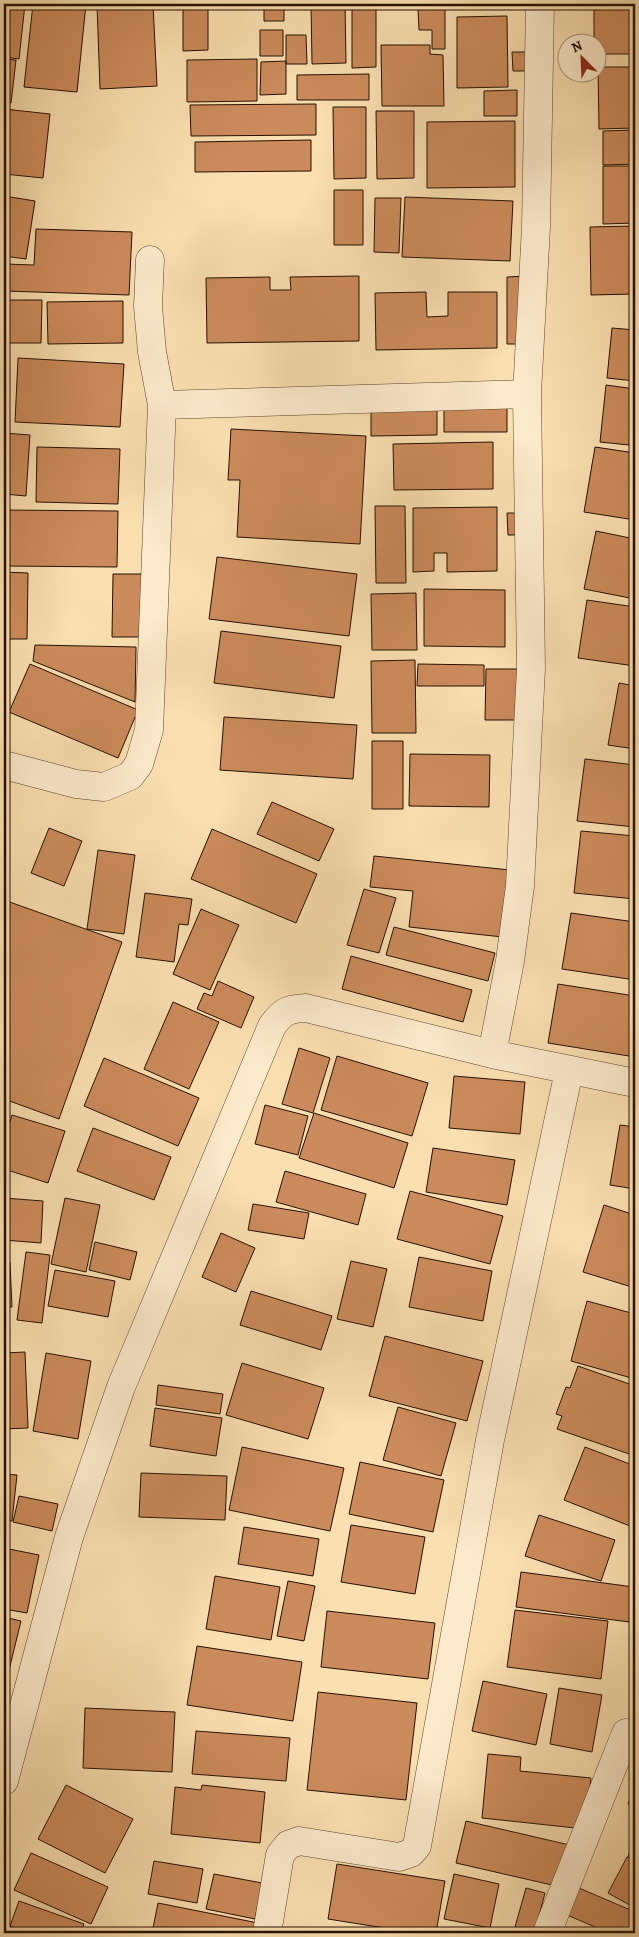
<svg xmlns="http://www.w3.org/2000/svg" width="639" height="1937" font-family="Alegreya,serif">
<rect width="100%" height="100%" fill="#fadfb0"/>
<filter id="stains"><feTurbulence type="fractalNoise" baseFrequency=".004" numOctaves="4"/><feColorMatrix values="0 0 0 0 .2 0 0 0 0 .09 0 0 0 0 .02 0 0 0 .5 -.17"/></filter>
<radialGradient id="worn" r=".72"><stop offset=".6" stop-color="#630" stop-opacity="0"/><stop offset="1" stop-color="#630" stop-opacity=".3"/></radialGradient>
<path fill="#cc8b5c" stroke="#251100" d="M4,4H25L19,59L4,57Z
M33,4H86L77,92L24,87Z
M97,4H153L157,86L100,89Z
M183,4H208V50L183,51Z
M311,4H345L346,63L312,64Z
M352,4H376V67L352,68Z
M594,4H635V54H596V42H594Z
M264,5H284V21H264Z
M418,8H445V49H432V30H419Z
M507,16L508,87L457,88V17Z
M260,30H283V56H260Z
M286,35H306L307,64H286Z
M381,45H430V54L443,55L444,106H382Z
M512,52H530V71H513Z
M4,59L16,60L11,103L4,102Z
M257,59V101L187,102V60Z
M286,61V94L260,95L261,62Z
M598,67H635V128L599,129Z
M369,74V100H297V75Z
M517,90V116H484V91Z
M316,104V135L191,136L190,105Z
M333,107H366V178L334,179Z
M4,109L50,114L43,178L4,174Z
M376,111H414V178L377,179Z
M515,121V187L427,188V122Z
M635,130V164L603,165V131Z
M311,140V171L195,172V142Z
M603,166H635V223L603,224Z
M334,190H363V245H334Z
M4,196L35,201L26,259L4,256Z
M405,197L513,201L510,261L402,257Z
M375,198H401L399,253L374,252Z
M635,226V294L591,295L590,227Z
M36,229L132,232L129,295L4,291V264L34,265Z
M359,276V341L207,343L206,278L270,277V290H291L290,277Z
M526,276V344H507V277Z
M426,292L427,317L448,316V292H497V348L376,350L375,293Z
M4,300H42L41,343H4Z
M123,301V343L48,344L47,302Z
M612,328L635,330V381L607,378Z
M18,358L124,364L120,427L15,422Z
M606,385L635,389L629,445L600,442Z
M371,404H437V435L371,436Z
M507,407V432H444V408Z
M231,429L366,436L360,544L237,537L240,480H228Z
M4,433L30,435L26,496L4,494Z
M493,442V489L394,490L393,444Z
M37,447L120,449L118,504L36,502Z
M595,447L635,453V520L584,512Z
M375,506H405L406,583H376Z
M497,507V571L447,572V553H434V571L413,572V508Z
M4,510L118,511L117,567L4,566Z
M507,513H524V535H508Z
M596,531L635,539V599L584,589Z
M217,557L357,574L349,636L209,619Z
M4,572L28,573L27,639H4Z
M113,574H146L145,637H112Z
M424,589L505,590V647L424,646Z
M416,593L417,650H372L371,594Z
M587,600L635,607V666L578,658Z
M221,631L341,646L334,698L214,683Z
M35,645L136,647L135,702L33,661Z
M415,660L416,733H372L371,661Z
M30,664L138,710L118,758L9,712Z
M418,664L484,665V686H417Z
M486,669H519V720H485Z
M619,683L635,686V749L608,745Z
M224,717L357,725L353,779L220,770Z
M372,741H403V809H372Z
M410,754L490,755L489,807L409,806Z
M585,759L635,765V827L577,821Z
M272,802L334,829L319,861L257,834Z
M49,828L82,841L64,886L31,873Z
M212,829L317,874L296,923L191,879Z
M581,831L635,836V899L574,893Z
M98,850L135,855L124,934L87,929Z
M374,856L510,870L503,937L409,927L413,891L370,887Z
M364,889L396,898L379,953L347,945Z
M145,893L192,899L188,925L179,924L174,962L136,957Z
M4,900L122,942L59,1119L4,1099Z
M201,909L239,925L210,990L173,974Z
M571,913L635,922V980L562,969Z
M394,927L495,953L488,981L386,955Z
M351,956L472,990L463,1022L342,989Z
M218,981L254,997L241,1028L197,1009L204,993L212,996Z
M558,984L635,996V1057L548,1043Z
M173,1002L219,1022L189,1089L144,1069Z
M299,1048L330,1058L313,1113L282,1104Z
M337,1056L428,1083L412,1136L321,1110Z
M104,1058L199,1098L178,1146L84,1106Z
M454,1076L525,1082L520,1134L449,1128Z
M265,1105L308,1116L298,1155L255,1144Z
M314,1113L408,1143L394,1188L299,1158Z
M12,1115L65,1131L48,1183L4,1169V1141Z
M620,1125L635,1127V1189L610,1185Z
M93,1128L171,1157L154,1200L77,1171Z
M433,1148L515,1160L507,1205L426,1192Z
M285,1171L366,1194L358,1225L276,1202Z
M410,1191L503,1216L490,1264L397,1239Z
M4,1198L43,1201L41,1243L4,1240Z
M65,1198L100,1205L86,1272L51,1264Z
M253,1204L309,1213L304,1239L248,1230Z
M604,1205L635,1215V1288L583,1272Z
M221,1233L255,1248L236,1292L202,1277Z
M95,1242L137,1252L130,1280L89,1270Z
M26,1252L50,1255L42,1323L17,1320Z
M419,1257L492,1271L483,1321L409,1307Z
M351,1261L387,1269L373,1327L337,1319Z
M4,1262H10L12,1307H4Z
M55,1270L115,1281L108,1317L48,1306Z
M251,1291L332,1316L321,1350L240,1325Z
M587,1301L635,1314V1379L571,1361Z
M385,1336L483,1361L467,1421L369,1396Z
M25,1352L28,1428L4,1429V1353Z
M46,1353L91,1361L78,1439L33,1431Z
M242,1363L324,1388L308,1439L226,1415Z
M578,1366L635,1386V1456L557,1429L562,1416L556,1414L566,1387L570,1388Z
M158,1385L223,1394L220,1414L156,1405Z
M398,1407L456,1423L441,1476L383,1460Z
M155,1408L222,1418L216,1456L150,1446Z
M242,1447L344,1468L330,1531L229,1510Z
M585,1447L635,1466V1528L564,1500Z
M360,1462L444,1480L433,1532L349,1514Z
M141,1473L227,1476L225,1520L139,1517Z
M4,1474L17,1475L12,1521L4,1520Z
M19,1496L58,1504L52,1531L13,1522Z
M539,1515L615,1540L601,1581L525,1556Z
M351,1525L425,1537L415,1594L341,1582Z
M244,1527L319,1539L313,1576L238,1564Z
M4,1548L39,1555L27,1613L4,1609Z
M521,1572L634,1587L629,1622L516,1607Z
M215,1576L280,1587L271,1640L206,1629Z
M288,1581L315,1586L304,1641L277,1636Z
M515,1610L608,1621L601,1679L507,1667Z
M327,1611L435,1623L428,1679L321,1667Z
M4,1617L21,1621L9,1670L4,1669Z
M197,1646L302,1662L293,1721L187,1705Z
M483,1681L547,1694L536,1745L472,1731Z
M559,1688L602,1695L592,1752L550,1744Z
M318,1692L417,1703L406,1800L307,1790Z
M85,1708L175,1712L172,1772L83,1768Z
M196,1731L290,1738L286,1781L192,1774Z
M488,1754L521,1757L520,1771L591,1778L585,1829L482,1818Z
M66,1785L133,1819L105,1873L38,1839Z
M202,1785L265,1792L260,1843L171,1834L175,1787L201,1790Z
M635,1787V1807L628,1804Z
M466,1821L574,1846L565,1888L456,1863Z
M635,1837V1859L628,1857Z
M31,1853L108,1887L91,1924L14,1890Z
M627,1857L635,1861V1908L608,1893Z
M154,1861L203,1869L197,1903L148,1894Z
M337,1864L445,1881L436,1933H416L328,1919Z
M214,1874L262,1883L255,1919L206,1909Z
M454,1874L499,1884L490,1928L444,1919Z
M526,1888L545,1893L535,1931L515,1927Z
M579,1888L635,1912V1933H609L567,1915Z
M19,1901L84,1924L81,1933H32L10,1926Z
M158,1903L258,1923L255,1933H152Z
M322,1929L341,1933H321Z"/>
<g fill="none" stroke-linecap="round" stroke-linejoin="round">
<defs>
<path id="minor" d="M162,405L527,394
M4,765L76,784L104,787L130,776L139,764L149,730L162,405L152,352L148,306L150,260
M492,1054L510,961L520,886L531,668L527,394L536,227L540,4
M4,1781L69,1537L121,1387L272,1026C283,1011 287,1009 306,1008L492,1054L635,1083
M267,1933L280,1855L288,1845L299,1841L399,1857L411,1853L417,1846L490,1440L569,1071
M547,1933L626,1733"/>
</defs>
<use href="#minor" stroke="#5a442c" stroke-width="29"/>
<use href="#minor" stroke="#fceacc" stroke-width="28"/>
</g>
<rect width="639" height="1937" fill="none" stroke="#fadfb0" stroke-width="20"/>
<rect x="5" y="5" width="629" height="1927" fill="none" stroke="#251100" stroke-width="2.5"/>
<rect x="10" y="10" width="619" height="1917" fill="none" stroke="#251100"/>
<g transform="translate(582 58) rotate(336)"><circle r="24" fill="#fceacc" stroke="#a6937a"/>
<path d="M0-4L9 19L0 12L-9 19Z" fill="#8f2418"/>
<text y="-8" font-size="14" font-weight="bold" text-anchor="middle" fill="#251100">N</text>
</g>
<rect width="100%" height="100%" filter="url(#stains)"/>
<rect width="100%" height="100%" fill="url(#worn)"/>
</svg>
